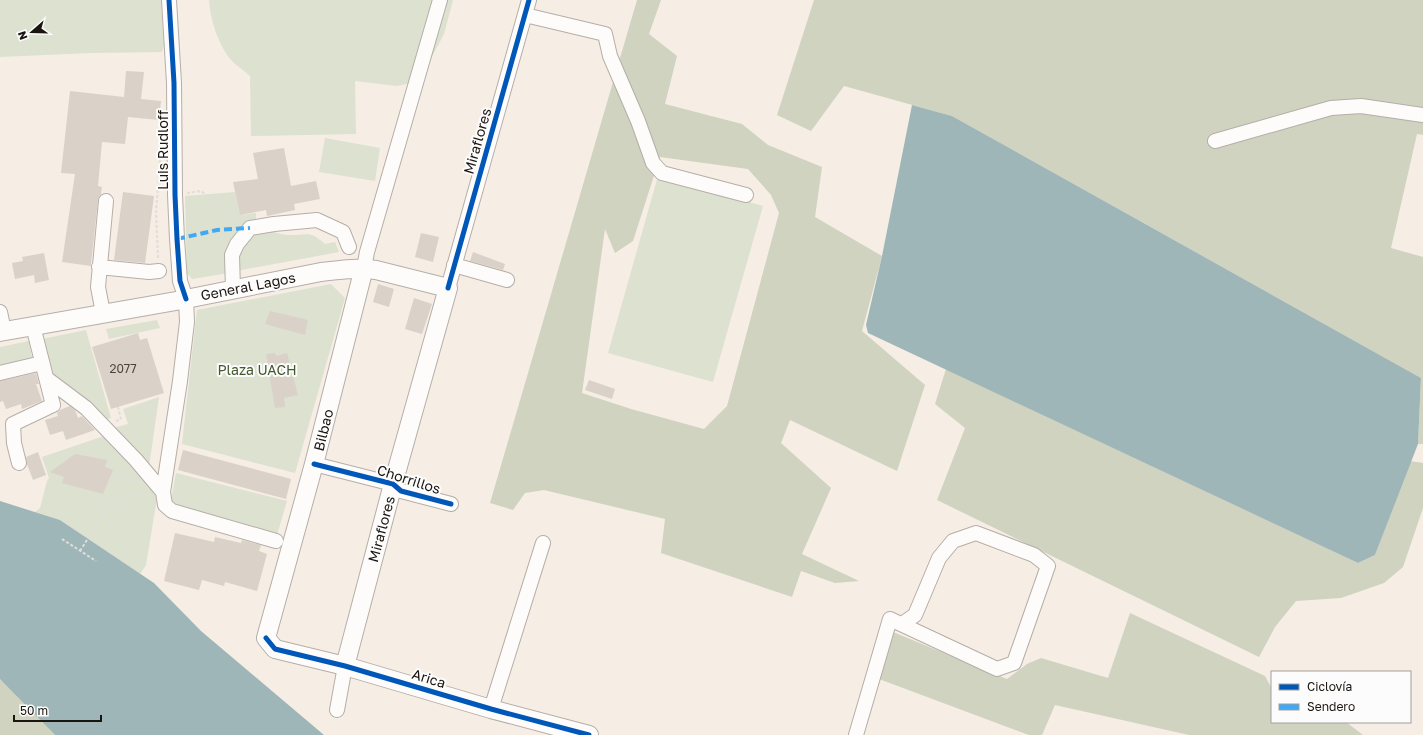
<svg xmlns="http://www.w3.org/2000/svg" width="1423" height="735" font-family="'Golos Text',sans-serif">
<rect width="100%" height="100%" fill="#f6ede4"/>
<path fill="#dde1cf" d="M0,0H161L164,45L162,52L90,53L0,57Z
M209,0H453L444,34L425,70L412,83L397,86L355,81L356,134L251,136L250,76C245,71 238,67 233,62C219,48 210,19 209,0Z
M325,138L380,148L375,181L319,172Z
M658,176L763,206L713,382L608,353Z
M235,192L240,215L256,213V219L241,228L229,273L192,279L187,273L185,196Z
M269,230C276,233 283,235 290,235C309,235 310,230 325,244L335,242L339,252L236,271L240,247L254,232Z
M331,284L345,298L295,473L182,444L197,310Z
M157,320L160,328L109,339L106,329Z
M86,330L111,418L104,420L52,375L42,339Z
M29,341L33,363L0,370V347Z
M159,397L149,467L113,428L128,424L123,409Z
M107,435L143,477L157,498L146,565L140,574L60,520L35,512L40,508L47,481L49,478L42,457Z
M176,473L287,501L277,535L176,509L171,501Z"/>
<path fill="#cfd3c0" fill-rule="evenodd" d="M637,0H661L649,34L677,56L665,104L742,124L768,145L822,167L815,217L882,256L862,331L925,385L897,471L790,420L781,443L831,488L802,554L859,581L835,583L801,571L792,597L661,553L665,519L544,490L525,493L513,510L490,503ZM660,157L748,169L771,195L779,213L727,406L704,429L631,409L582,393L605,229L615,253L633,241Z
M814,0H1423V135L1417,134L1391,248L1423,257V444H1418L1421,378L952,116L844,86L811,131L777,115Z
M946,369L1358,563L1375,555L1410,461L1423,463V508L1403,567L1384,583L1341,598L1296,601L1275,627L1259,657L937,500L965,428L935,404Z
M1130,613L1265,676L1272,689V722H1346L1363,735H1189L1055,705L1042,735H1029L879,679L893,632L1007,679L1027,664L1041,658L1108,678Z
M0,679L6,684L55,735H0Z"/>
<path fill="#9fb6b8" d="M912,105L952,116L1421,378L1418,444L1375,555L1358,563L868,333L866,325L882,256Z
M0,501L60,520L154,583L201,631L324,735H55L0,679Z"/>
<path fill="#dad1c9" d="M126,71L144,72L141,99L161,101L159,120L128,117L125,144L102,142L98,186L102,187L101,194L98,200L91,264V266L62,262L75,174L61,173L70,91L124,97Z
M284,148L291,186L316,181L320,199L294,204L295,210L267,216L266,210L240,215L233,182L258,179L253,153Z
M123,192L154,196L145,263L114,260Z
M421,233L439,237L433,262L415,257Z
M473,252L505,264L503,270L470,261Z
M44,253L49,280L35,283L34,275L15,279L12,263L23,261L22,257Z
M378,284L394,289L389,307L373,302Z
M414,298L432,304L422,334L405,329Z
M270,311L308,320L305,335L265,324Z
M138,333L140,340L147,338L164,393L111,409L92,347Z
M275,353L276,356L287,353L298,395L284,398L285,407L275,408L266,354Z
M36,373L39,384H36L42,401L22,409L21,404L6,409L3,401L0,402V381Z
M589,380L615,389L612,399L585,390Z
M70,406L75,410L78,418L82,416L95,430L66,440L63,431L50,435L45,420L58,416L57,413L60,410Z
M183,450L291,479L286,499L178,470Z
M38,452L46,475L33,480L27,464L26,457Z
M75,454L107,460L105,467L113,470L103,494L62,483L64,477L50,472Z
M175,533L214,542L215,537L241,543L242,540L261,545L259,551L267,554L257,591L225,582L224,586L202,580L199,590L164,581Z"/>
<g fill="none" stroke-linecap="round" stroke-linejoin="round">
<defs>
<path id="minor" d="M169,0L174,83L175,195L177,239L180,281L186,299L187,322L180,381L163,492L165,505L172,511L276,541
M525,15L605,34L610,56L638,121L653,163L662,173L746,195
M1215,141L1331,108L1361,106L1423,115
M454,265L507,280
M99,267L149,272L159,271
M364,268L367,252L440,0
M448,288L529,0
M233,290L232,255L237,244L250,228L274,224L317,220L343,232L349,247
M0,312L4,331
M103,313L98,287L106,201
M0,373L42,363
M46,378L86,408L136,460L163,492
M19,463L14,443L13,424L53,405L33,326
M314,464L393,484L401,491L451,504
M491,709L543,543
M337,710L345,666
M856,735L890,619L997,669L1014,663L1048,566L1034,555L976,533L953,541L939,558L915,615L902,624"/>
<path id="major" d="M364,268L314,464L266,638L275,649L345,666L491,709L589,735
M0,332L176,301L321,272C339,270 357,267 376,270L448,288L393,484L345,666"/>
</defs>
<use href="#minor" stroke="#b5aea8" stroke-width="16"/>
<use href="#major" stroke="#b5aea8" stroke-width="20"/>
<path stroke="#e0ddda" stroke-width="2" stroke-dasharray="3 2" stroke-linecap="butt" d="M187,193L201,191L233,217L241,219
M158,258L156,212L161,149
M116,421L121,419L118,407
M114,477L137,480
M62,539L96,561
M80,551L107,508L125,498L146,492"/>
<use href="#minor" stroke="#fefcfb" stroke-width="14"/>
<use href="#major" stroke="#fefcfb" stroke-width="18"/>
<path stroke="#3fa9f5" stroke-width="4" stroke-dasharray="8 4" stroke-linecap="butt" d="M177,239L217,230L250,228"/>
<defs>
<path id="cycleway" d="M169,0L174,83L175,195L177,239L180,281L186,299
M448,288L529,0
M314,464L393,484L401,491L451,504
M266,638L275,649L345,666L491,709L589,735"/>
</defs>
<use href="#cycleway" stroke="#fcfcfc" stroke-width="8"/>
<use href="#cycleway" stroke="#0057b8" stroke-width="5"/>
</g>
<g text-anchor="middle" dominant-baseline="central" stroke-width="4" stroke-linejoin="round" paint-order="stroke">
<g font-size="12" fill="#4b443e">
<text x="123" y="368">2077</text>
</g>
<g font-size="14" fill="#1b1510" stroke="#fcfcfc">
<text transform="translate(477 141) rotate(-74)">Miraflores</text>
<text transform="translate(162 150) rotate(-90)">Luis Rudloff</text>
<text transform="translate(248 286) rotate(-11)">General Lagos</text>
<text transform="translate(323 430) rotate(-76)">Bilbao</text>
<text transform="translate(409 479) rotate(18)">Chorrillos</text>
<text transform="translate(381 529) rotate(-75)">Miraflores</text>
<text transform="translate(429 678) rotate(17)">Arica</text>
</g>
<g font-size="14" fill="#42592e" stroke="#fcfcfc">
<text x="257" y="369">Plaza UACH</text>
</g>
</g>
<rect x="1271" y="671" width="140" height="52" fill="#fcfcfc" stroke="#a2a09e"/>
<rect x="1279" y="684" width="20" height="6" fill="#0057b8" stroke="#a2a09e"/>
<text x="1307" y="691" font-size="12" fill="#1b1510">Ciclovía</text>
<rect x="1279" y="704" width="20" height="6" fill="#3fa9f5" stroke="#a2a09e"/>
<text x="1307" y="711" font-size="12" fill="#1b1510">Sendero</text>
<g transform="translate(32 32) rotate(250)" stroke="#fcfcfc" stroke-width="3" paint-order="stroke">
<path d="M0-3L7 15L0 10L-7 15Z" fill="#1b1510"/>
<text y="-6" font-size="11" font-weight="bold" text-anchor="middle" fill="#1b1510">N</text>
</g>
<path d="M14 715v6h87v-6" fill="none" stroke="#1b1510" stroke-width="2"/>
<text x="20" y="715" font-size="12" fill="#1b1510" stroke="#fcfcfc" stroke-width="3" paint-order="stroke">50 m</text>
</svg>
